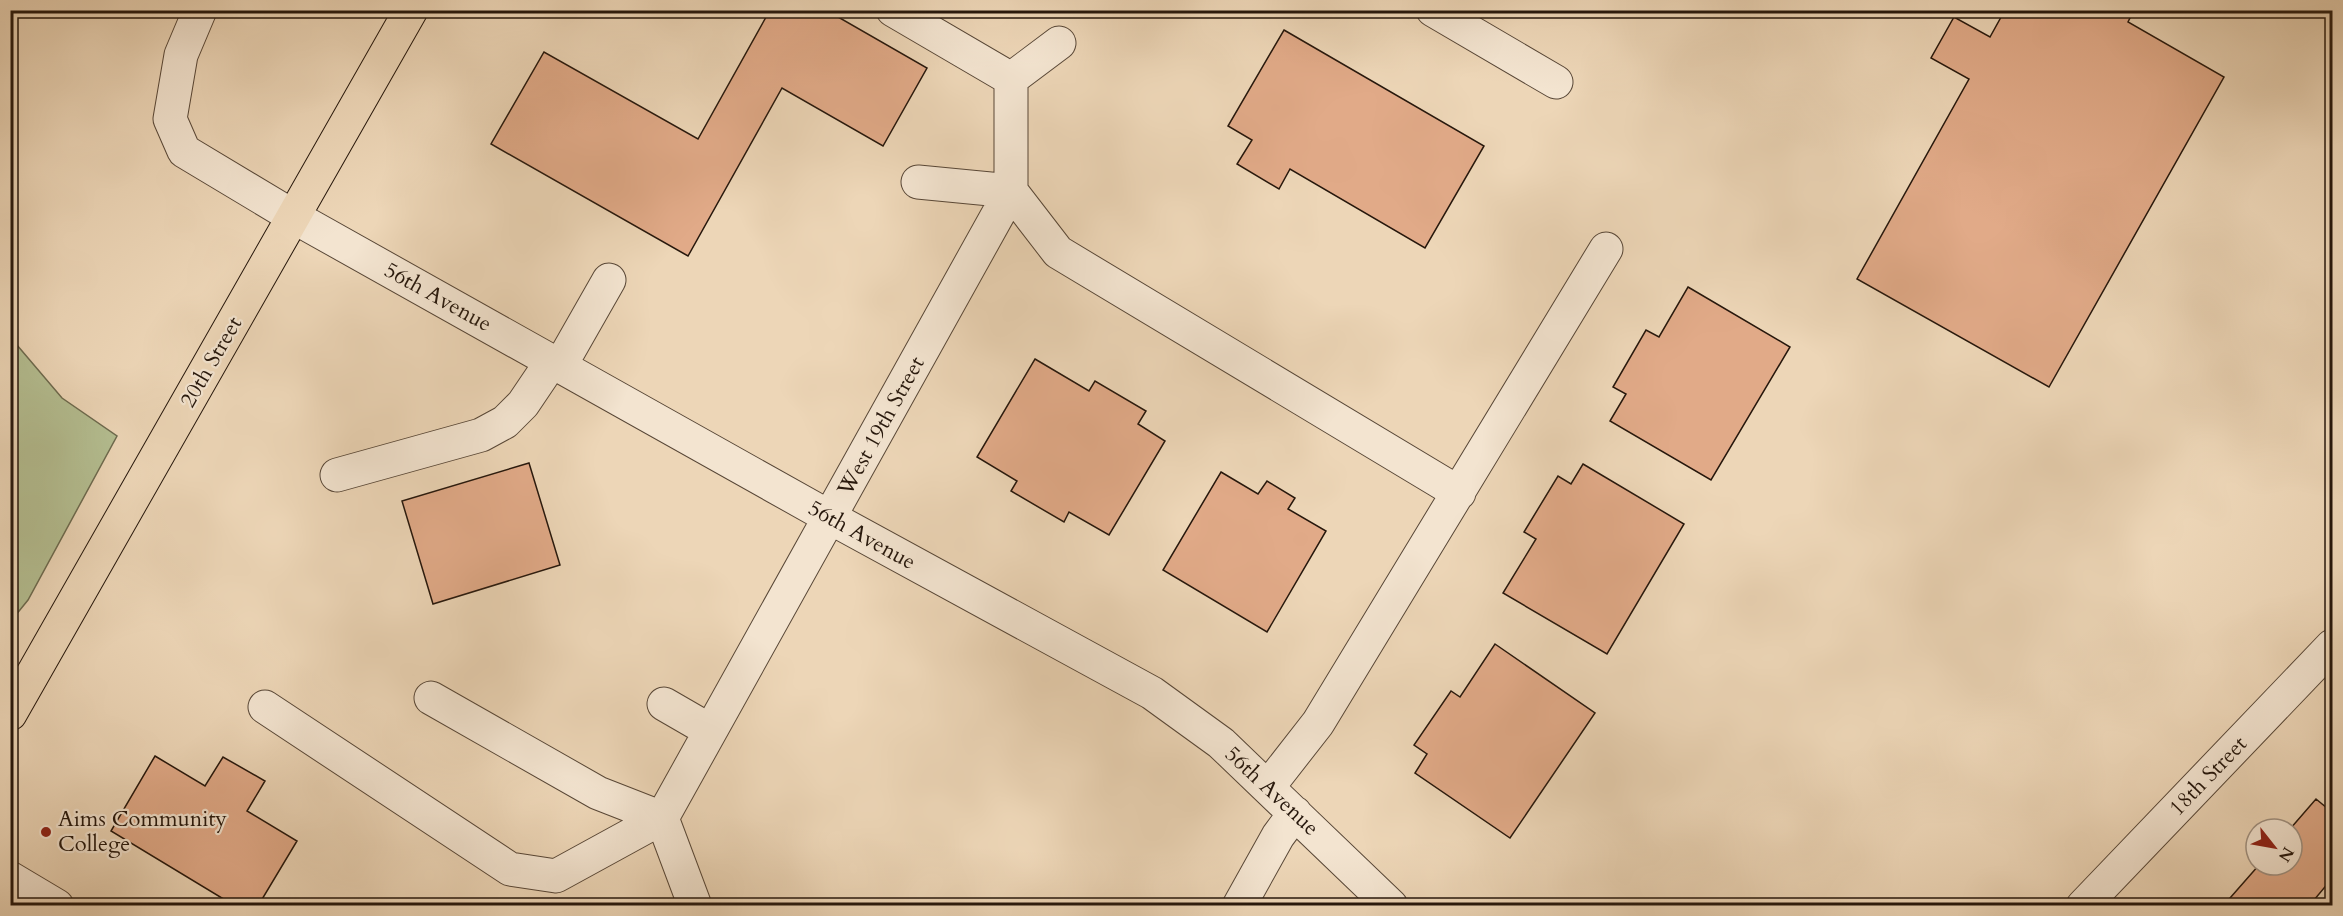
<svg xmlns="http://www.w3.org/2000/svg" width="2343" height="916" font-family="Cardo,serif">
<rect width="100%" height="100%" fill="#edd6b7"/>
<filter id="stains"><feTurbulence type="fractalNoise" baseFrequency=".00333" numOctaves="4"/><feColorMatrix values="0 0 0 0 .2 0 0 0 0 .09 0 0 0 0 .02 0 0 0 .5 -.17"/></filter>
<radialGradient id="worn" r=".72"><stop offset=".6" stop-color="#630" stop-opacity="0"/><stop offset="1" stop-color="#630" stop-opacity=".3"/></radialGradient>
<path fill="#b4be91" stroke="#6d6a4e" stroke-width="1.5" d="M11,338L62,398L117,436L28,600L11,621Z"/>
<path fill="#e1aa88" stroke="#26170c" stroke-width="1.5" d="M770,10H826L927,68L883,146L782,88L688,256L491,144L544,52L698,139Z
M2005,10H2134L2128,22L2224,77L2049,387L1857,279L1969,79L1931,58L1954,17L1990,37Z
M1284,30L1484,146L1425,248L1290,169L1279,189L1237,164L1252,140L1228,126Z
M1688,287L1790,347L1711,480L1610,421L1626,394L1613,387L1646,330L1659,337Z
M1035,359L1089,391L1095,381L1146,411L1138,424L1165,441L1109,535L1069,512L1064,522L1011,491L1017,481L977,457Z
M529,463L560,565L433,604L402,501Z
M1583,464L1684,524L1607,654L1503,593L1536,539L1524,532L1558,476L1571,484Z
M1221,472L1258,494L1267,481L1295,498L1288,509L1326,531L1267,632L1163,570Z
M1495,644L1595,713L1510,838L1415,773L1427,754L1414,745L1451,691L1460,697Z
M155,756L205,786L223,757L265,781L247,811L297,841L258,906H235L111,831Z
M2316,799L2327,808L2332,803V885L2329,882L2309,906H2223L2259,865H2292V829H2290Z"/>
<g fill="none" stroke-linecap="round" stroke-linejoin="round">
<defs>
<path id="minor" d="M200,10L181,55L170,119L184,151L294,217L831,518L1152,693L1221,743L1391,906
M893,10L1011,79
M1433,10L1556,82
M1059,43L1011,79V191L1058,252L1459,493
M918,182L1011,191
M560,366L609,280
M337,475L481,435L505,422L523,404L552,361
M431,698L598,793L662,818L695,906
M664,704L709,730
M265,707L510,869L556,876L662,818
M1268,787L1318,723L1606,249
M662,818L1011,191
M10,878L57,906
M1239,906L1278,836L1295,813
M2083,906L2332,646"/>
<path id="major" d="M10,714L411,10"/>
</defs>
<use href="#minor" stroke="#584737" stroke-width="35"/>
<use href="#major" stroke="#26170c" stroke-width="35"/>
<use href="#minor" stroke="#f3e4d0" stroke-width="33"/>
<use href="#major" stroke="#edd6b7" stroke-width="33"/>
</g>
<circle fill="#8f2418" stroke="#f3e4d0" stroke-width="2" cx="46" cy="832" r="6"/>
<g text-anchor="middle" dominant-baseline="central" stroke-width="4.5" stroke-linejoin="round" paint-order="stroke">
<g font-size="22" fill="#26170c" stroke="#f3e4d0">
<text transform="translate(438 297) rotate(29)">56th Avenue</text>
<text transform="translate(211 362) rotate(-60)">20th Street</text>
<text transform="translate(881 426) rotate(-61)">West 19th Street</text>
<text transform="translate(862 535) rotate(29)">56th Avenue</text>
<text transform="translate(2208 776) rotate(-46)">18th Street</text>
<text transform="translate(1272 791) rotate(43)">56th Avenue</text>
</g>
<g font-size="22" fill="#26170c" stroke="#f3e4d0" text-anchor="start">
<text x="58" y="819">Aims Community<tspan x="58" dy="25">College</tspan></text>
</g>
</g>
<rect width="2343" height="916" fill="none" stroke="#edd6b7" stroke-width="36"/>
<rect x="12" y="12" width="2319" height="892" fill="none" stroke="#26170c" stroke-width="3"/>
<rect x="18" y="18" width="2307" height="880" fill="none" stroke="#26170c" stroke-width="1.5"/>
<g transform="translate(2274 847) rotate(121)"><circle r="28" fill="#f3e4d0" stroke="#a19282" stroke-width="1.5"/>
<path d="M0-4.5L10 22L0 15L-10 22Z" fill="#8f2418"/>
<text y="-9" font-size="16" font-weight="bold" text-anchor="middle" fill="#26170c">N</text>
</g>
<rect width="100%" height="100%" filter="url(#stains)"/>
<rect width="100%" height="100%" fill="url(#worn)"/>
</svg>
